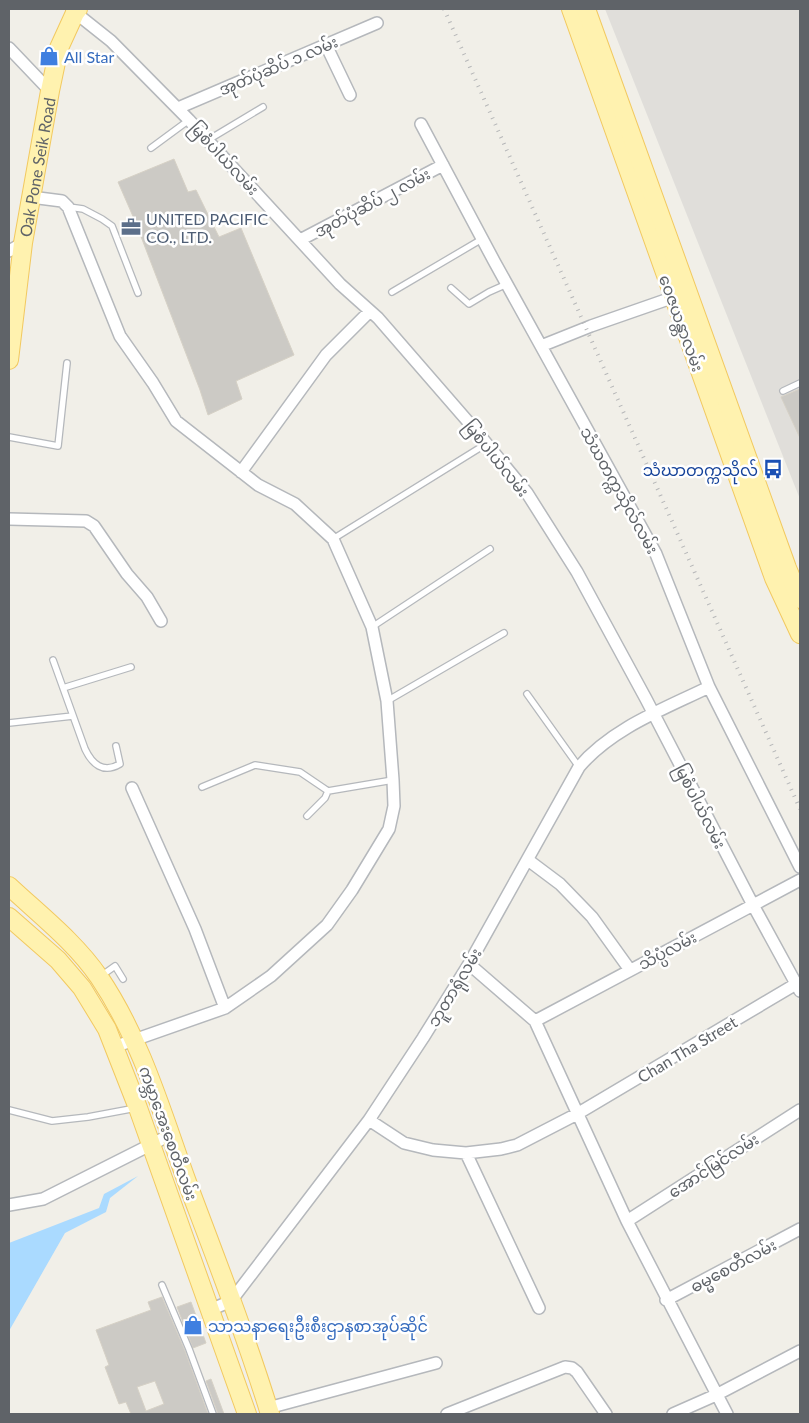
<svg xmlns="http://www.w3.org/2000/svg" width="809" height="1423" font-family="Lato,'Noto Sans Myanmar',sans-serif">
<rect width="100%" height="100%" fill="#f1efe8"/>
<path fill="#e0deda" d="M605,9H800V499Z"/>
<path fill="#aadaff" d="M138,1176L110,1198L106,1212L65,1233L9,1331V1243L99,1208L104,1194Z"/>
<path fill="#cccac5" stroke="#d6d1c6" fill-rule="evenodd" d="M174,159L188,192L196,190L219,237L241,228L294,355L236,381L242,399L208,415L200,390L135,221L118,182Z
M800,389V438L781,397Z
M162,1297L185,1351L208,1414H131L126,1402L119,1404L105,1367L109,1365L96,1330L151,1310L148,1302ZM155,1381L164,1404L146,1411L137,1387Z
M191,1302L206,1343L193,1348L177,1307Z
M211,1379L224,1414H218L206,1381Z"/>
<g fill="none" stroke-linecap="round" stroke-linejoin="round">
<defs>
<path id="lane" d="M208,140L263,107
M151,148L189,120
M69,207L83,209L102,219L112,226L138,293
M451,288L469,304L489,292L507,284
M392,292L482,239
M783,391L800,383
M9,437L58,446L67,363
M333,539L486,444
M372,627L490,549
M53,660L85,749C92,764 103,774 120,764L116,746
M63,688L131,667
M527,694L579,767
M387,701L504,633
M9,723L73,716
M202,787L255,765L300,772L328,791L393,780
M307,816L325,798L328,791
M101,976L115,966L123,979
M9,1110L52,1121L88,1117L136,1108
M162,1285L189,1349L213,1414"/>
<path id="street" d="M72,10L111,41L189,120L340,284L378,318L477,432L527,493L577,572L646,699L753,905L800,991
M326,45L350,95
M9,48L50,91
M178,108L377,23
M421,124L494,261L656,554L709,687L800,867
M31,197L62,201L68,207L120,336L153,383L176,421L258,485L295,504L333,539L372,627L387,701L393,780L394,806L389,829L352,890L327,925L271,976L225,1008L114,1047
M300,240L443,165
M9,251L23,243
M541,346L591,326L680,295
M241,472L326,355L370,311
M9,519L86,521L94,526L127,574L147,597L161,621
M132,788L195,929L225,1008
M528,860L560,884L592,917L630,970
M469,964L535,1021L627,1221L727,1414
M535,1021L800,880
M369,1120L404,1143L433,1150L466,1153L501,1149L517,1145L577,1114L796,984
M466,1153L539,1308
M9,1205L43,1199L170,1135
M627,1221L800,1110
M666,1300L800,1229
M210,1310L231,1301L369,1120L423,1038L469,964L579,767C612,728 664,709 709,687
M268,1408L436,1363
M447,1414L565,1367L572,1368L577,1372L606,1414
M673,1414L716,1395L800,1351"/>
<g id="primary">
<path d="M571,9L774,578L800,634"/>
<path d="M586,9L787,568L800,599"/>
<path id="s1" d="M9,360L23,243L50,91L59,48L75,13L78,9"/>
<path d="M9,886C40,915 75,942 99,977C141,1039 162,1113 187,1182C216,1259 246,1336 270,1414"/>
<path d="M9,917L58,960L82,988L107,1029L138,1108L247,1414"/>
</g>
</defs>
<use href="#lane" stroke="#b5b8bc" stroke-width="8"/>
<use href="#street" stroke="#b5b8bc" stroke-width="14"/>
<use href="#primary" stroke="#f2c960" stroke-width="20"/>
<use href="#lane" stroke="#fff" stroke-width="5.5"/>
<use href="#street" stroke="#fff" stroke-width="11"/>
<use href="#primary" stroke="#fff2af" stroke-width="18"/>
<path stroke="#b6b7b8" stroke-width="4" stroke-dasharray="1 6" stroke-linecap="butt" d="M444,9L800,809"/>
</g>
<defs>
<symbol id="shop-bare" viewBox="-9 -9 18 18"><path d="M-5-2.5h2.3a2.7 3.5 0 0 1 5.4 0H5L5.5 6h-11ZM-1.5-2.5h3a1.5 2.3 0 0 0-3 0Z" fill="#3f7fe0" stroke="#fff" stroke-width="2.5" paint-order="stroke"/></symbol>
<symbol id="office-bare" viewBox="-9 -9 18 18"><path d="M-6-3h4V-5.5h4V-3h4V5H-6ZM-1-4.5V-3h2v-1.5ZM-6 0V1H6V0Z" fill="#5c6f8a" stroke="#fff" stroke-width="2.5" paint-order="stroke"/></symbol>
<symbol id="bus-bare" viewBox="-9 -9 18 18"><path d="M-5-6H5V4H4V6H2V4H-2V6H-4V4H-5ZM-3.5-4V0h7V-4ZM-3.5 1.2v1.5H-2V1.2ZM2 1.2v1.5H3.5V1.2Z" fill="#1a4fb4" stroke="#fff" stroke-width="2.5" paint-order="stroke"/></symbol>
</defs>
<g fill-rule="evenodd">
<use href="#shop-bare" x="35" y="42" width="28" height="28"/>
<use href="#office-bare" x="117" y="213" width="28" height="28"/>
<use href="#bus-bare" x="759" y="455" width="28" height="28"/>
<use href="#shop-bare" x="179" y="1311" width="28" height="28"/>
</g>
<g text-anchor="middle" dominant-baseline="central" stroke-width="5" stroke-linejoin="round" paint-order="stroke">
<g font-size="16" fill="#366cbe" stroke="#fff" text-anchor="start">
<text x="64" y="56">All Star</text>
<text x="208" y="1325">သာသနာရေးဦးစီးဌာနစာအုပ်ဆိုင်</text>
</g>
<g font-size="16" fill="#5f6368" stroke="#fff">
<text transform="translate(278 65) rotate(-23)">အုတ်ပုံဆိပ် ၁ လမ်း</text>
<text transform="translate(225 158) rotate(47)">မြစံပါယ်လမ်း</text>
<text stroke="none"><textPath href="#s1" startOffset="195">Oak Pone Seik Road</textPath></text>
<text transform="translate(372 202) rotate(-28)">အုတ်ပုံဆိပ် ၂ လမ်း</text>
<text transform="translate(682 323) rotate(70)">ဝေဇယန္တာလမ်း</text>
<text transform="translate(497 458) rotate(51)">မြစံပါယ်လမ်း</text>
<text transform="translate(620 490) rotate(61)">သံဃတက္ကသိုလ်လမ်း</text>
<text transform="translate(701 806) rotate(63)">မြစံပါယ်လမ်း</text>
<text transform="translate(667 950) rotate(-28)">သိပ္ပံလမ်း</text>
<text transform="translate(454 987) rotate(-59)">ဘူတာရုံလမ်း</text>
<text transform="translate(687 1049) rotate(-31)">Chan Tha Street</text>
<text transform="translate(169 1133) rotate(70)">ကမ္ဘာအေးစေတီလမ်း</text>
<text transform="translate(713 1165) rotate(-33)">အောင်မြင်လမ်း</text>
<text transform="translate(733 1265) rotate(-28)">ဓမ္မစေတီလမ်း</text>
</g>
<g font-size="16" fill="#4e5e75" stroke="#fff" text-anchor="start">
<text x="146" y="218">UNITED PACIFIC<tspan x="146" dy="18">CO., LTD.</tspan></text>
</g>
<g font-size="16" fill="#164399" stroke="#fff" text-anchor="end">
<text x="758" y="469">သံဃာတက္ကသိုလ်</text>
</g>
</g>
<rect width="809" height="1423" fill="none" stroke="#5f6368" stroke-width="20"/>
</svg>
